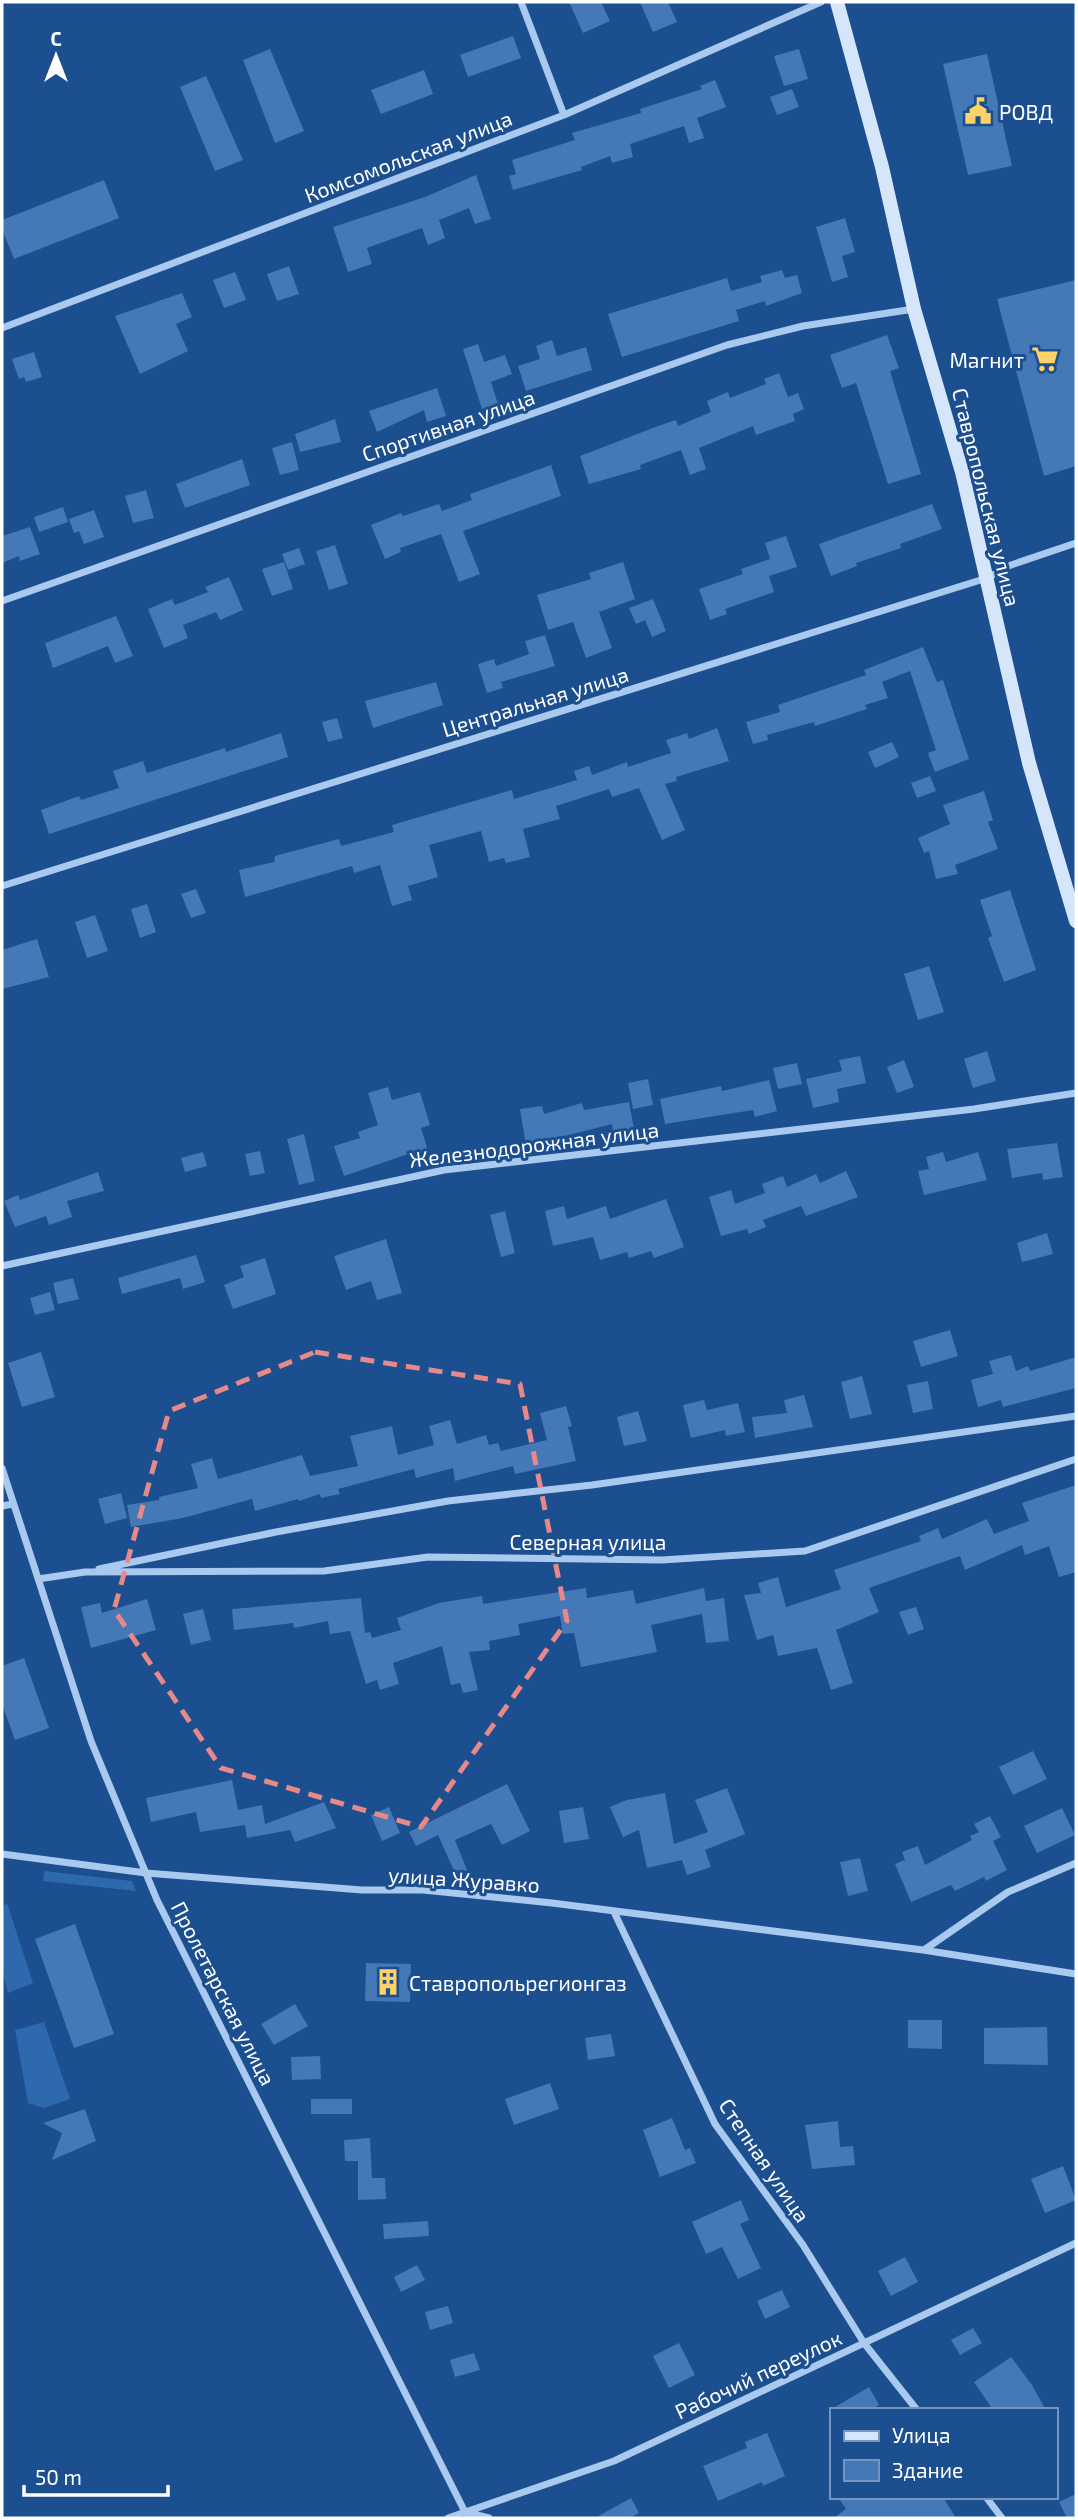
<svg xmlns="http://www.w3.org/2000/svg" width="1078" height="2520" font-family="'Exo 2',sans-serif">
<rect width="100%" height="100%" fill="#1b4f8f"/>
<path fill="#2e69ad" d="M44,1871L132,1881L136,1891L43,1881Z
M7,1903L33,1983L8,1993L2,1969V1908Z
M44,2022L70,2099L44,2108L28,2103L15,2030Z"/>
<path fill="#4478b7" d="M569,2H601L610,21L583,33Z
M640,2H668L677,22L653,32Z
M513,36L521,58L468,77L460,55Z
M270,49L304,131L275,143L243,60Z
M799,49L808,79L784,86L774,56Z
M987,54L1012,166L968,175L943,64Z
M424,70L433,94L381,114L371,90Z
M206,76L243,160L215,171L180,87Z
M715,80L726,107L697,118L704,138L689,143L684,126L630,144L633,157L612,163L610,156L581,167L582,170L513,190L509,176L516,174L512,160L575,140L572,133L641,113L640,109L702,89L700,86Z
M792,89L799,107L777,115L770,97Z
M476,175L491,219L475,224L469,208L439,220L445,238L428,245L422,228L367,248L372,264L348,272L333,227L425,197Z
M104,180L119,218L14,259L2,229V220Z
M845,218L855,252L842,256L848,277L832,282L816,227Z
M289,266L299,294L277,301L267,274Z
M782,270L785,278L797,275L802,293L766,306L765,301L736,310L739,321L622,357L608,314L727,278L731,291L762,282L760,276Z
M235,272L246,300L224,308L213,280Z
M1076,280V466L1044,476L997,299Z
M182,293L192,317L176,324L188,351L140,374L115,316Z
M887,335L899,368L890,371L921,474L888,484L856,383L842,388L830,355Z
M552,340L557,356L586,347L592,370L526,391L518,366L540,359L536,346Z
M478,344L484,362L505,355L512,374L491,382L498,404L482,409L463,349Z
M34,352L42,377L26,382L24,377L19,379L12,359Z
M779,373L788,397L798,393L804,409L793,414L795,421L756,435L753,426L699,448L706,469L690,475L681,450L640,465L641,469L589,484L580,456L658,426L676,420L678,426L711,412L707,401L728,392L730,398L766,384L764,379Z
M437,388L446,416L427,422L424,410L377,432L369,411Z
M335,419L341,442L300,452L295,434Z
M292,442L299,470L280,475L272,448Z
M242,459L250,485L185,508L176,484Z
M551,465L561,496L463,531L480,574L459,582L441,534L400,548L401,552L385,559L371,525L401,513L403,516L439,504L442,511L472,500L470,494Z
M146,490L154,518L133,523L125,496Z
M932,504L942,529L900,544L901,548L856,563L857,566L831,576L819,544Z
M63,507L68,522L39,532L34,517Z
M94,510L104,537L84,544L79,531L74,533L69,519Z
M30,527L40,554L20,561L19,556L2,563V536Z
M786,536L797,567L769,576L774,592L725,609L727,614L710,620L699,589L743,574L741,569L770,559L765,543Z
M335,545L348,584L329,590L316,551Z
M299,548L305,564L288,570L282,554Z
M284,562L293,589L272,596L262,569Z
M623,562L635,599L599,612L612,648L586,658L573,622L548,630L537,595L591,579L589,573Z
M229,577L243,610L220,620L216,612L183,625L188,638L164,648L148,609L172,599L175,605L208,592L205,587Z
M653,599L666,631L652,637L645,620L636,624L629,608Z
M116,616L133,656L115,663L108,646L53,668L45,643Z
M545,635L555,666L501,682L503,688L487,693L478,664L494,659L496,666L529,654L525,641Z
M923,647L937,682L943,680L969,759L935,772L928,753L936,750L910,671L882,682L888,698L865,705L867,709L815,726L814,722L767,735L768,740L753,744L746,722L780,712L778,705L866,675L864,670Z
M436,682L443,705L373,728L365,701Z
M337,718L343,738L328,742L322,722Z
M717,728L729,761L676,777L677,781L665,784L685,830L662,840L639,788L612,797L609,789L556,806L560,819L523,829L530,857L506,863L504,858L489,862L481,831L429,845L438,877L408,886L412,900L392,906L380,865L354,873L352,866L245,897L239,870L274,862L275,856L339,839L341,846L394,832L392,825L512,790L514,799L577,780L574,771L589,766L592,775L627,762L628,767L671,753L666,740L687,733L689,739Z
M281,733L288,757L49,834L41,810L79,796L81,800L119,788L113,771L143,761L147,773L225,748L226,752Z
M892,742L899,757L875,768L868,752Z
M930,776L936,791L917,798L911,783Z
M984,791L993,820L988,822L998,849L955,865L958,874L936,879L929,851L924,853L918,838L950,824L943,805Z
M196,889L206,913L191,918L181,894Z
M1010,890L1036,970L1004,982L988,938L992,936L980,900Z
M147,904L156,932L140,938L131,909Z
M95,915L108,951L87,958L75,922Z
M37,939L49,977L2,989V950Z
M929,966L944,1012L918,1020L904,974Z
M987,1051L996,1081L973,1088L964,1059Z
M860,1056L866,1083L837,1089L839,1102L813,1108L806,1079L842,1071L839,1060Z
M904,1060L914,1087L897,1093L887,1067Z
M797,1063L802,1084L778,1089L773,1068Z
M648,1079L653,1105L633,1109L628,1083Z
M769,1080L777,1111L755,1117L753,1110L665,1124L660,1099L721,1086L722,1091Z
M388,1087L392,1100L420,1092L430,1125L421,1128L431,1160L415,1165L411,1153L344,1176L334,1146L360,1138L358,1132L378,1125L368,1093Z
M629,1102L634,1129L613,1133L612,1124L526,1146L520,1109L542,1106L544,1114L582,1103L584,1110Z
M304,1134L315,1181L299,1185L287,1139Z
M1057,1143L1063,1177L1043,1180L1042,1173L1012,1178L1007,1149Z
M260,1151L265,1173L250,1176L245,1154Z
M203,1152L207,1166L185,1172L181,1158Z
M943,1152L946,1162L978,1152L987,1180L924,1195L918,1171L929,1169L926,1157Z
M846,1171L858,1197L806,1216L801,1206L763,1220L766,1227L749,1234L747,1229L721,1236L709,1197L731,1190L735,1204L765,1193L762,1184L783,1176L787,1187L816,1174L820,1183Z
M98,1172L104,1191L67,1201L72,1217L49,1225L46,1216L15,1227L4,1201L18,1195L20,1200Z
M666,1199L684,1247L654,1258L651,1251L629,1258L627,1252L600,1260L593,1237L553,1246L545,1211L564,1206L567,1219L606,1206L610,1219Z
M505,1211L515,1253L501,1257L490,1215Z
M1047,1233L1053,1254L1022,1262L1017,1243Z
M386,1239L402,1293L377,1300L371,1281L346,1290L334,1256Z
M196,1255L205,1282L183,1289L180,1278L122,1294L118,1278Z
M265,1258L276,1294L233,1309L224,1285L244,1277L240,1266Z
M73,1278L79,1299L58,1304L53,1283Z
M50,1292L55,1310L35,1315L30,1298Z
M950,1330L958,1356L921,1367L913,1341Z
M41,1352L55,1397L22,1407L8,1363Z
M1011,1355L1016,1371L1028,1366L1030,1371L1076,1357V1388L1003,1407L1001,1400L978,1407L971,1380L993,1374L989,1361Z
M862,1376L872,1414L850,1419L841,1382Z
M928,1381L933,1409L913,1413L907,1385Z
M804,1395L813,1427L755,1438L752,1417L787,1413L784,1400Z
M704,1400L707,1410L738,1403L745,1432L726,1436L725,1430L691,1438L683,1405Z
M566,1406L572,1426L568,1427L576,1461L515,1474L513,1466L455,1481L453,1468L416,1478L414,1469L338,1489L340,1494L321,1498L320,1494L299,1501L298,1499L255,1511L252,1499L183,1518L131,1527L127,1505L159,1500V1497L198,1488L191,1464L212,1458L218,1479L302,1455L310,1476L358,1466L350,1436L392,1426L398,1455L434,1445L429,1426L450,1420L457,1444L486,1435L489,1445L498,1443L501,1451L547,1440L540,1413Z
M638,1411L647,1441L624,1446L617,1417Z
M1076,1485V1572L1059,1577L1049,1546L1025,1555L1022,1545L965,1570L960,1556L869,1588L879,1612L836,1630L853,1683L831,1690L817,1648L778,1656L773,1635L757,1640L744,1595L761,1593L758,1583L778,1577L786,1607L841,1589L834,1570L921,1541L919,1536L938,1528L942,1539L987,1519L994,1534L1029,1521L1022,1503Z
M121,1493L127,1518L105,1524L98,1499Z
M586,1588L587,1598L633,1590L636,1604L704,1588L706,1601L724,1598L729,1641L706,1643L702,1614L651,1625L657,1652L581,1667L574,1633L563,1634L560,1616L518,1624L520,1635L489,1641L490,1650L469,1652L478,1690L463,1693L460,1683L451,1685L442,1646L393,1663L399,1684L380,1690L377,1680L366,1684L350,1631L330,1634L328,1621L294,1628L293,1623L234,1630L232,1609L361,1598L365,1633L370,1632L372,1638L401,1630L397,1618L439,1603L482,1596L483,1604Z
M147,1599L156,1630L91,1648L81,1607L100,1603L102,1613Z
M916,1607L924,1629L908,1635L899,1612Z
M203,1609L211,1640L191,1645L183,1614Z
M24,1658L49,1728L15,1740L2,1704V1666Z
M1033,1751L1047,1779L1013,1795L999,1767Z
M232,1780L238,1810L262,1805L265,1824L324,1802L336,1828L295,1842L290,1830L247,1838L245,1825L200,1832L196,1812L151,1822L146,1798Z
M507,1784L530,1831L502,1845L491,1824L455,1840L467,1870L456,1875L438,1835L416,1846L409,1832Z
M727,1788L745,1834L705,1850L711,1867L687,1875L682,1860L647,1868L639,1830L623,1837L610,1807L627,1800L665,1793L674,1844L708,1832L695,1800Z
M389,1807L400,1833L382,1841L371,1815Z
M583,1807L589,1839L564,1843L559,1811Z
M1062,1808L1075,1835L1037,1853L1024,1826Z
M990,1816L1001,1837L993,1841L1007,1870L986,1881L984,1877L955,1891L951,1885L911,1902L895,1864L905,1860L902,1852L918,1846L925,1865L972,1840L970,1836L979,1832L974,1824Z
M860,1858L868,1891L848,1896L840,1862Z
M75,1924L114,2034L74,2048L35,1939Z
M366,1963L411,1964L410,2002L365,2001Z
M295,2004L308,2026L274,2045L261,2024Z
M908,2020H942V2049L908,2048Z
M1047,2027L1048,2065L984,2064V2028Z
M611,2034L615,2056L588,2060L585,2038Z
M320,2056L321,2079L292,2080L291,2057Z
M550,2083L559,2109L514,2125L505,2099Z
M311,2099H352V2114H311Z
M85,2109L96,2141L52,2160L62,2133L43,2123Z
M672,2118L685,2150L690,2148L696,2163L660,2177L643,2130Z
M838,2121L840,2147L853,2146L855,2165L812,2169L805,2125Z
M370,2138L372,2178H385L386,2199L358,2200V2161H345L344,2140Z
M1063,2166L1076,2200L1045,2213L1031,2179Z
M741,2200L749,2220L740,2224L761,2268L738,2279L722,2247L706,2254L692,2222Z
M428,2221L429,2236L384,2239L383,2224Z
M905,2257L918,2282L891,2296L878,2271Z
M417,2265L425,2280L401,2292L394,2277Z
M782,2290L790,2307L765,2319L757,2301Z
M448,2306L453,2323L430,2330L425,2312Z
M973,2328L982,2343L960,2355L951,2340Z
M679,2343L695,2375L669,2388L653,2356Z
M474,2353L480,2370L455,2377L450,2360Z
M1011,2357L1032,2385L1046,2410H993L974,2382Z
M869,2387L879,2405L871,2410H830Z
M767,2433L785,2476L763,2486L762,2482L718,2501L703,2466L747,2448L745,2442Z
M1076,2494V2518H1067L1059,2502Z
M838,2497H943L956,2518H834L846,2509Z
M631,2498L639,2513L629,2518H595Z"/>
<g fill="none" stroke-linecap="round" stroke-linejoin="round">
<path stroke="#a9c9ee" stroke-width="7" d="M521,2L564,115
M2,328L564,115L821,2
M2,601L727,345L803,326L914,309
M2,886L987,578L1011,565L1076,543
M2,1266L444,1170L974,1109L1076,1093
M2,1468L91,1741L157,1900L465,2512
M2,1506L13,1504
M99,1569L276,1532L448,1501L592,1485L1076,1416
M38,1579L85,1572L324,1571L428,1557L662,1560L805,1551L1076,1459
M2,1854L146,1873L362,1890H423L552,1903L923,1950L1076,1974
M614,1912L715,2124L803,2245L864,2343L917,2410
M924,1950L1008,1892L1076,1863
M986,2497L1002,2518
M448,2518L614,2461L1076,2243
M469,2518L465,2512L489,2518"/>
<path stroke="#d6e6fa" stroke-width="14" d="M837,2L882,167L914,309L962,472L1029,763L1076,921"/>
</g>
<path fill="none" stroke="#e88989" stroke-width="5" stroke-dasharray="14 9" stroke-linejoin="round" d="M315,1352L520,1384L567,1621L421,1827L221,1768L114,1610L169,1411Z"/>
<defs>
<symbol id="civic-bare" viewBox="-9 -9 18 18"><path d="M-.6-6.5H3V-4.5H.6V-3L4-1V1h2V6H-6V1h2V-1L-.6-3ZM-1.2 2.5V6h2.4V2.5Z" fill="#ffd166" stroke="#1b4f8f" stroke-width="2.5" paint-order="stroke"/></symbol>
<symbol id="supermarket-bare" viewBox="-9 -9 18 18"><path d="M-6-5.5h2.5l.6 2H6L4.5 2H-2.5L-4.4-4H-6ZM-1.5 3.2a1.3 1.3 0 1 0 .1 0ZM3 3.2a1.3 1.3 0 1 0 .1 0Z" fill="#ffd166" stroke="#1b4f8f" stroke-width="2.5" paint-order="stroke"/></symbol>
<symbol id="building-bare" viewBox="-9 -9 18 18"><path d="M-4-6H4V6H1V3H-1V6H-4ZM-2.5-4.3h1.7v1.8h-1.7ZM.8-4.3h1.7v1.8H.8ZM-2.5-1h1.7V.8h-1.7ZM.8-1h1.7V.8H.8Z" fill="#ffd166" stroke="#1b4f8f" stroke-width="2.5" paint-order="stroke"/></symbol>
</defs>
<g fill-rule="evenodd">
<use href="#civic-bare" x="959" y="92" width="38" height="38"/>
<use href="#supermarket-bare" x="1026" y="340" width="38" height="38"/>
<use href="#building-bare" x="369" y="1963" width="38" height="38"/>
</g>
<g text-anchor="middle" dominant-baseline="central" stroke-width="6" stroke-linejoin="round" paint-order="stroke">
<g font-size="21" fill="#fff" stroke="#1b4f8f" text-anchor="start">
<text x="999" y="111">РОВД</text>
<text x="1024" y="359" text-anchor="end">Магнит</text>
<text x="409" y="1982">Ставропольрегионгаз</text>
</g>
<g font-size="21" fill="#fff" stroke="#1b4f8f">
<text transform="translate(408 156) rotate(-21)">Комсомольская улица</text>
<text transform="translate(448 425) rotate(-19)">Спортивная улица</text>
<text transform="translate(987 497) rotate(76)">Ставропольская улица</text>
<text transform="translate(535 701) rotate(-17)">Центральная улица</text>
<text transform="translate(534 1144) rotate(-7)">Железнодорожная улица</text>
<text x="588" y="1541">Северная улица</text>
<text transform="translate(464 1879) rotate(4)">улица Журавко</text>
<text transform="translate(224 1993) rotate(63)">Пролетарская улица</text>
<text transform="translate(765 2160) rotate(56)">Степная улица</text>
<text transform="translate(758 2374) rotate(-25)">Рабочий переулок</text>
</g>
</g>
<rect width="1078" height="2520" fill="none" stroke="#ffffff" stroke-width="7"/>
<rect x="830" y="2408" width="228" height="91" fill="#1b4f8f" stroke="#7695bc" stroke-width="2"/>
<rect x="844" y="2431" width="35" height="10" fill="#d6e6fa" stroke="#7695bc" stroke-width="2"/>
<text x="892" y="2443" font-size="21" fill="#ffffff">Улица</text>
<rect x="844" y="2460" width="35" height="21" fill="#4478b7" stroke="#7695bc" stroke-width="2"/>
<text x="892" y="2478" font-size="21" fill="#ffffff">Здание</text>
<g transform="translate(56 56)" stroke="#1b4f8f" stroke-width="5" paint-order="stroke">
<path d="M0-5L12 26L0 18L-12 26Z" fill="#ffffff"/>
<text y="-10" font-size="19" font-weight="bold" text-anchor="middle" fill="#ffffff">С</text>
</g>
<path d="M24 2485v10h144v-10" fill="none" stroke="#ffffff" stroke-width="3.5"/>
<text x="35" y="2485" font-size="21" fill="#ffffff" stroke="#1b4f8f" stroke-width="5" paint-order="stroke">50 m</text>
</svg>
